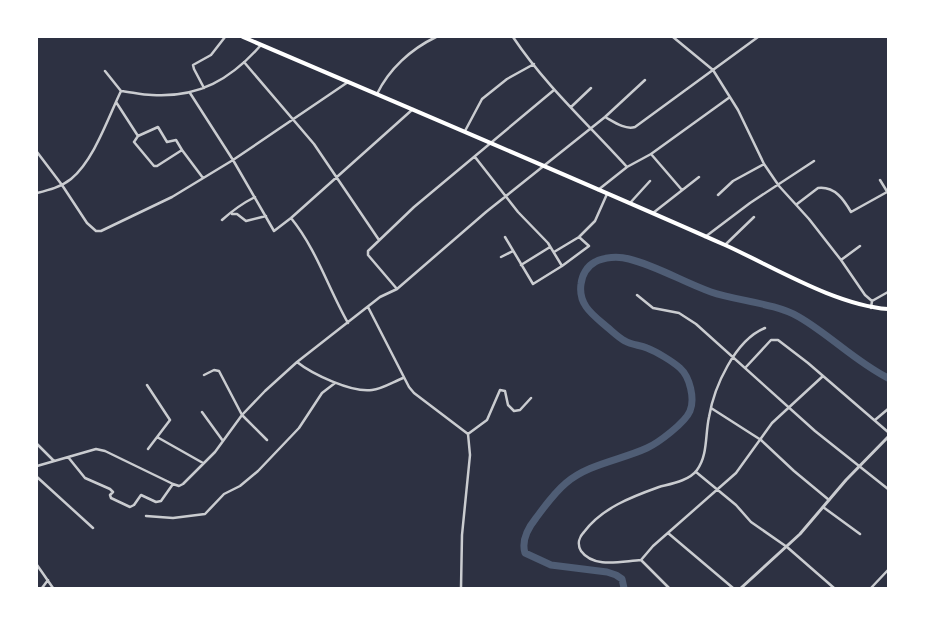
<svg xmlns="http://www.w3.org/2000/svg" width="925" height="625" font-family="Barlow,sans-serif">
<rect width="100%" height="100%" fill="#2d3142"/>
<g fill="none" stroke-linecap="round" stroke-linejoin="round">
<path stroke="#4f5d75" stroke-width="7" d="M624,588L622,579L616,575L607,572L551,565L525,553C521,540 528,528 536,518C545,506 554,493 566,483C588,464 621,460 647,448C658,443 685,423 690,411C695,399 690,377 680,368C672,361 657,352 647,348C640,345 632,345 625,341C619,338 613,332 607,327C593,315 578,305 581,284C582,275 587,266 595,262C604,257 618,256 629,259C657,266 683,282 711,292C737,301 775,303 799,317C830,335 856,362 888,378"/>
<path stroke="#caccd0" stroke-width="2.5" d="M513,37C545,85 588,124 627,167
M673,37L713,70L738,110L764,164L779,186L809,219L841,260L865,295L872,301
M244,62L314,144L379,240
M105,71L121,91
M204,88L194,69L193,65L211,55L225,37
M190,93L233,160L274,231L291,218L413,109
M377,94C389,69 411,49 436,37
M116,102L138,136L134,142L154,166H157L182,150L203,178
M571,107L591,88
M605,117C614,122 625,130 635,127L758,37
M465,131L482,99L507,79L534,64
M138,136L158,127L167,142L176,140L182,150
M37,152L62,185L87,223L96,231H101L172,197L233,160L348,82
M651,154L682,190
M475,157L518,212L548,243L562,266L533,284L505,237
M880,180L888,193
M598,190L627,167L651,154L730,97
M37,193C49,190 61,187 71,179C94,160 108,118 121,91C131,92 142,95 152,95C199,98 231,79 261,45
M718,195L733,181L764,164
M630,203L650,181
M797,204L818,188C835,186 844,200 851,212L887,192
M653,213L699,177
M232,214H237L246,221L266,216
M291,218C317,250 328,288 348,323
M222,220C233,210 241,204 255,197
M705,237L750,203L814,161
M725,245L754,217
M554,252L579,237L595,221L607,194
M501,257L513,251
M841,260L860,246
M521,265L550,247
M562,266L589,246L579,237
M397,289L368,255V251L414,207L554,90
M637,295L653,308L679,313L696,324L815,431L888,489
M368,307L409,387L414,393L468,434L470,455L462,535L461,588
M871,308L872,301L888,292
M297,362C312,374 352,393 372,390C382,389 393,382 403,378
M746,367L771,340H778L808,363L888,432
M204,375L214,370L219,371L242,415L267,440
M147,385L170,420L148,449
M711,408L761,440L794,471L829,500
M202,412L223,441
M875,420L888,409
M468,434L487,420L500,390L505,391L508,405L514,411L520,410L531,398
M157,437L203,463
M37,444L54,461
M68,457L85,478L110,489L113,492L110,495L111,498L130,507L134,505L141,495L156,502L161,501L173,484
M37,466L96,449L105,451L173,484L179,486L183,484L215,452L242,415L265,391L297,362L380,297L397,289L486,212L605,117L645,80
M696,472L736,505L751,522L787,547L834,588
M37,477L93,528
M823,507L860,534
M146,516L173,518L205,514L224,494L240,486L258,471L299,428L322,393L335,383
M668,533L733,588
M641,560L653,546L736,473L772,423L823,376
M37,565L53,588
M42,588L48,580
M669,588L641,560C622,561 594,569 581,551C577,544 579,537 584,532C602,508 631,497 659,487C670,484 689,481 697,470C708,455 705,435 709,417C714,387 735,340 765,328
M871,588L888,570"/>
<path stroke="#caccd0" stroke-width="3" d="M741,588L800,534L846,480L888,437"/>
<path stroke="#fff" stroke-width="4" d="M243,37C404,106 565,174 725,245C774,267 835,305 888,309"/>
</g>
<rect width="925" height="625" fill="none" stroke="#ffffff" stroke-width="76"/>
</svg>
